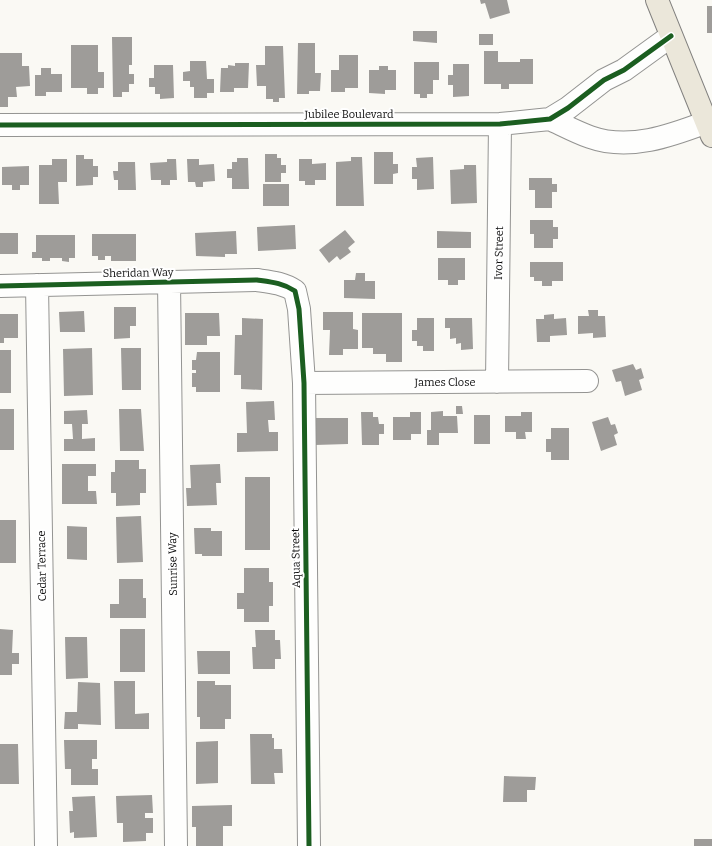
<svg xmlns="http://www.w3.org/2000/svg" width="712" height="846" font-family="Bitter,serif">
<rect width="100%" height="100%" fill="#faf9f4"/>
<path fill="#9e9c99" d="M480,0H507L510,13L490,19L485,3L481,4Z
M707,6H712V33H707Z
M413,31H437V43L413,41Z
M479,34H493V45H479Z
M112,37H132V65H129V74H134V84H129V92H122V97H113Z
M298,43H315V73H321L320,91H309V94H297Z
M71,45H98V72H104V88H98V94H87V88H71Z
M265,46H283L285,98H279V102H273V99H266V86H257L256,65H265Z
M484,51H498V62H520V59H533V84H509V89H501V84H484Z
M0,53H22V66H29L30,86L16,87L17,97H8V107H0Z
M339,55H358V88H345V92H331V70H339Z
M190,61H206L207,79H214V93H207V98H194V87H190V81H183V72L190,71Z
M414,62H439V80H433V94H427V98H420V94H414Z
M235,63H249L248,88H234V92H220L221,68H228V65L235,66Z
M453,64H469V96L453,97V85H448V75H453Z
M154,65H173L174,98L160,99V94H155V87H149V78H154Z
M379,66H388V70H396V90H385V94L369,93V70H379Z
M41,68H51V74H62V92H46V96H35V75H41Z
M374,152H393V164H398V173L393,174V184H374Z
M265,154H277V158H281V165H286V173H281V182H265Z
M76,155H84V159H93V166H98V177H93V185L76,186Z
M351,157H362L364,206H336V162L351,161Z
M433,157L434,189L417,190V179H412V167H417L416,158Z
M237,158H248L249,189H232V178H227V169H232V162H237Z
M52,159H67V182H58L59,204H39V165H52Z
M167,159H176L177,180H170V185H161V180H151L150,163L167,162Z
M187,159H199V165L214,164L215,181L203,182V187H196L195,182H188Z
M299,159H312V164L326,163V180H315V185H305V181H299Z
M118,162H135L136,190H118V180H114L113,171H118Z
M464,165H476L477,203L451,204L450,170L464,169Z
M29,166V185H20V190H12V185H2V167Z
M529,178H552V184H557V192H552V208H535V190H529Z
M263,184H289V206H263Z
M530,220H553V227H558V239H553V248H534V234H530Z
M295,225L296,249L258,251L257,227Z
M345,230L355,242L348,248L351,252L340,260L337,256L329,263L319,250Z
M236,231L237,254H225V257L196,256L195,233Z
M437,231L471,232V248H437Z
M0,233H18V254H0Z
M92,234H136V261H111V256H105V260H98V256H92Z
M36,235H75V258H69V262L62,261V258H50V261H42V258H32V252H36Z
M438,258H465V280H458V285H448V280H438Z
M530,262H563V281H552V286H542V281H534V277H530Z
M356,273H365V281H375V299L344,298V280H355Z
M114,307H136V326H130V338L114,339Z
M588,310H598V316H605L606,337L593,338V333L578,334V316H589Z
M84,311L85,332H60L59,312Z
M323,312H353V329L358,330V349H343V355H329L330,330H323Z
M185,313H219L220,336H207V345H185Z
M362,313H402V362H386V354H373V348H362Z
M0,314H18V338H4V343H0Z
M554,314V319L566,318L567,335L550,336V342H537L536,319H544V315Z
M242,318L263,319L262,390L241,389V375H234L235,335H242Z
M417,318H434V351H423V346H417V341H412V330H417Z
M445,318H472L473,349L461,350V343L456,344V338L450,339V328H445Z
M92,348L93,395L64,396L63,349Z
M121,348H141V390H122Z
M0,350H11V393H0Z
M197,352H220V392H196V387H192V373H196V370H192V360H196Z
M633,364L636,370L641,368L644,378L639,380L642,390L625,396L621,381L616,382L612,370Z
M274,401L275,420H268L269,432H278V451L237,452V433H247L246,402Z
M456,406H462L463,414H456Z
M0,409H14V450H0Z
M119,409H141L144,451H120Z
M87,410L88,424H82V439L95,438V451H64V439H73L72,424H64V411Z
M443,411V416H457L458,433H439V445H427V430H431V412Z
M361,412H373V417H378L379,424H384V434H379V445H362Z
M410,412H421V434H411V440H393V417H410Z
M521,412H532V432H525L526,439H516V432H505V416H521Z
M474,415H490V444H474Z
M608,417L611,425L615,424L618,433L614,435L617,445L601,451L592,422Z
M315,418H348V444L315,445Z
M551,428H569V460H551V452H546V439H551Z
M115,460H139V469H146V493H140V505L116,506V493H111V472H115Z
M62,464H96V476H88V491H96L97,504H62Z
M220,464L221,483H216L217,505L187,506L186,488H191L190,465Z
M245,477H270V550H245Z
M141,516L143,562L117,563L116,517Z
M0,520H16V563H0Z
M67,526L87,527V560L67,559Z
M194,528H211V531H222V556H202V554H195Z
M244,568H269V582H273V606H269V622H244V609H237V593H244Z
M119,579H143V598H146V618H110V604H119Z
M0,629L13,630L12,653H19V664H12V675H0Z
M120,629H145V672H120Z
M255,630H275V640H280L281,659H275V669H253L252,647H256Z
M65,637H87L88,678L66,679Z
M197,651H230V674H198Z
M114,681H135V714L149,713V729H115Z
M197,681H215V685H231V719H225V729H200V717H197Z
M78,682L100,683L101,725L78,724V729H64L65,712H77Z
M250,734H272V738H274V749H282L283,773H274L275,784H251Z
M64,740H97V759H92V769H98V785H71V769H65Z
M218,741V783L196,784V742Z
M0,744H18L19,784H0Z
M504,776L536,777L535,790H527V802H503Z
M152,795L153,813H145V818H153V833H146V841L123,842V823H117L116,796Z
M95,796L97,837L74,838V832L70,833L69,811H73L72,797Z
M232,805V826H223V846H196V827H192V806Z
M694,839H712V846H694Z"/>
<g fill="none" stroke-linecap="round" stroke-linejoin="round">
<defs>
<path id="minor" d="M550,119C563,125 576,132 590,137C629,151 670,136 707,122
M0,125L500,124L550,119L568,108L604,80L624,70L671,36
M169,282L176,846
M37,285L46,846
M0,286L257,280C271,282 283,283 295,291L299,309L304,383L309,846
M497,382L500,124
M304,383L587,381"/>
<path id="major" d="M657,0L712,136"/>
</defs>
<use href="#minor" stroke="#949492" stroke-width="24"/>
<use href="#major" stroke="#82817f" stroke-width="24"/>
<use href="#minor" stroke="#fefefd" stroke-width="22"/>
<use href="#major" stroke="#ebe7da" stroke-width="22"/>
<defs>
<path id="cycleway" d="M0,125L500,124L550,119L568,108L604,80L624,70L671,36
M0,286L257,280C271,282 283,283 295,291L299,309L304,383L309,846"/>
</defs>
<use href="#cycleway" stroke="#fff" stroke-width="8"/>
<use href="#cycleway" stroke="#1b5e20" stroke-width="5"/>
</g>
<g text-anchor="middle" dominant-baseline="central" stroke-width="4" stroke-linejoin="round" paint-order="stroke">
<g font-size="11" fill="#0e0e0e" stroke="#fff">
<text x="349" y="114">Jubilee Boulevard</text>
<text transform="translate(499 253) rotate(-89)">Ivor Street</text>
<text transform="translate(138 273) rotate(-1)">Sheridan Way</text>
<text x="445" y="382">James Close</text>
<text transform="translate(296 558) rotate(-91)">Aqua Street</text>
<text transform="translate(173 564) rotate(-91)">Sunrise Way</text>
<text transform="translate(42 566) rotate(-91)">Cedar Terrace</text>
</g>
</g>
</svg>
